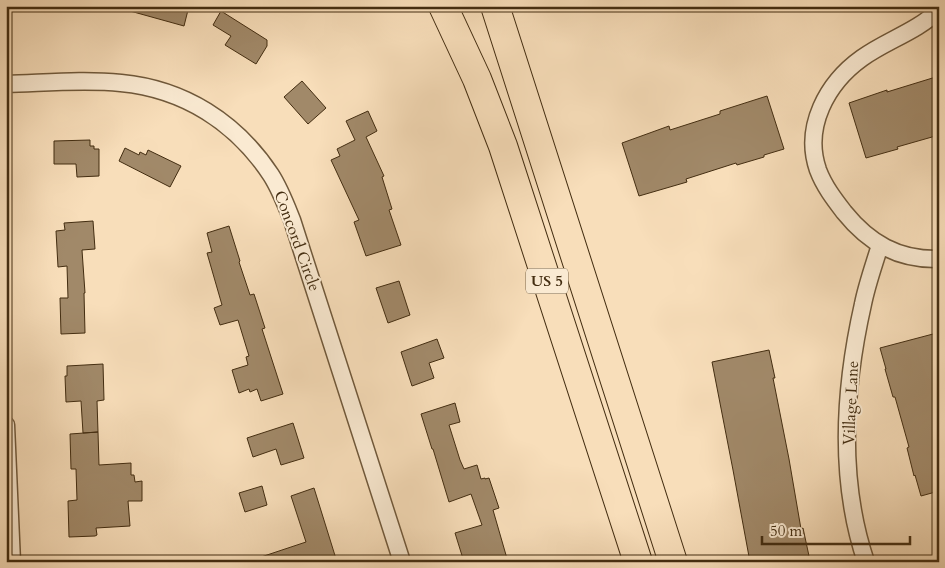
<svg xmlns="http://www.w3.org/2000/svg" width="945" height="568" font-family="Cardo,serif">
<rect width="100%" height="100%" fill="#f8deba"/>
<filter id="stains"><feTurbulence type="fractalNoise" baseFrequency=".004" numOctaves="4"/><feColorMatrix values="0 0 0 0 .2 0 0 0 0 .09 0 0 0 0 .02 0 0 0 .5 -.17"/></filter>
<radialGradient id="worn" r=".72"><stop offset=".6" stop-color="#630" stop-opacity="0"/><stop offset="1" stop-color="#630" stop-opacity=".3"/></radialGradient>
<path fill="#a18969" stroke="#432d11" d="M131,6H189L184,26L130,11Z
M221,11L267,40V46L256,64L225,45L231,36L213,25Z
M939,76V135L897,147L898,149L866,158L849,103L887,90V92Z
M302,81L326,108L308,124L284,97Z
M767,96L784,149L764,155V157L737,165L736,163L686,179L687,182L639,196L622,143L669,126L670,130L720,114V111Z
M368,111L377,131L366,137L384,176L382,177L392,209L389,210L401,245L366,256L354,222L359,220L331,160L340,156L337,149L355,140L346,121Z
M90,140V146H94V149H99V176L77,177L76,164H54V141Z
M125,148L139,155L140,152L146,155L148,150L181,166L170,187L119,161Z
M93,221L95,249L82,250L85,293H84L85,333L61,334L60,298H68L67,266L58,267L56,231L65,230L64,223Z
M229,226L240,261L239,262L250,295L254,294L265,328L262,329L283,394L261,401L257,389L250,392L249,389L239,393L232,370L248,365L246,357L249,356L238,320L220,325L214,308L222,305L207,253L212,252L207,233Z
M399,281L410,315L388,323L376,288Z
M933,334L939,353V491L921,496L915,475L914,476L907,448L909,447L895,397H893L885,369H886L880,348Z
M437,339L444,358L429,363L434,378L412,386L401,352Z
M769,350L775,378H773L789,459L801,529L803,528L809,556L779,562H750L733,470L712,362Z
M103,364L104,400L97,401L98,432L83,433L81,401L66,402L65,376H67V366Z
M455,403L460,422L449,425L460,460L464,469L477,465L481,479L485,478V479L489,478L499,508L493,510L508,562H464L455,533L482,525L471,494L449,502L433,449H432L421,414Z
M293,423L304,458L281,465L276,449L253,457L247,438Z
M98,432L99,465L131,463V475H134L135,482L142,481V501H128L130,526L96,528L97,535L95,536L69,537L68,501L77,500L76,469H71L70,434Z
M262,486L267,505L245,512L239,493Z
M314,488L337,562H255V559L306,542L291,496Z"/>
<g fill="none" stroke-linecap="round" stroke-linejoin="round">
<defs>
<path id="minor" d="M939,10C916,32 887,40 862,58C827,83 803,127 818,170C824,186 834,199 844,212C869,243 898,260 939,259
M6,84C44,83 83,79 121,83C184,89 236,122 271,175C280,189 286,205 292,220L402,562
M6,425L12,562
M866,562C838,479 844,388 863,304C867,284 874,265 880,245"/>
<path id="motorway" d="M443,6L477,79L503,146L638,562
M495,6L673,562"/>
</defs>
<use href="#minor" stroke="#70593b" stroke-width="19"/>
<use href="#motorway" stroke="#432d11" stroke-width="30"/>
<use href="#minor" stroke="#faead2" stroke-width="16"/>
<use href="#motorway" stroke="#f8deba" stroke-width="28"/>
</g>
<g text-anchor="middle" dominant-baseline="central" stroke-width="4" stroke-linejoin="round" paint-order="stroke">
<rect fill="#faead2" stroke="#7a664b" stroke-width="1" x="526" y="268.5" width="42" height="25" rx="4"/>
<g font-size="15" font-weight="bold" fill="#432d11">
<text x="547" y="281">US 5</text>
</g>
<g font-size="16" fill="#432d11" stroke="#faead2">
<text transform="translate(297 241) rotate(70)">Concord Circle</text>
<text transform="translate(851 403) rotate(-87)">Village Lane</text>
</g>
</g>
<rect width="945" height="568" fill="none" stroke="#f8deba" stroke-width="25"/>
<rect x="8" y="8" width="930" height="553" fill="none" stroke="#432d11" stroke-width="2.5"/>
<rect x="12" y="12" width="920" height="543" fill="none" stroke="#432d11"/>
<path d="M762 536v8h148v-8" fill="none" stroke="#432d11" stroke-width="2.5"/>
<text x="770" y="536" font-size="15" fill="#432d11" stroke="#faead2" stroke-width="4" paint-order="stroke">50 m</text>
<rect width="100%" height="100%" filter="url(#stains)"/>
<rect width="100%" height="100%" fill="url(#worn)"/>
</svg>
